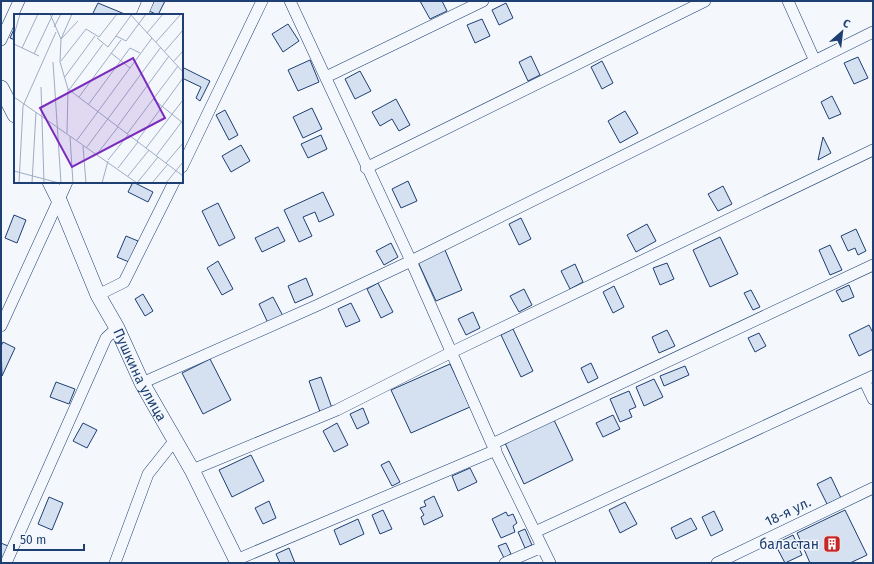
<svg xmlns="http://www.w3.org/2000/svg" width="874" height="564" font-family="'Fira Sans',sans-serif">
<rect width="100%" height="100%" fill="#f4f7fb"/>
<path fill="#d5e0f0" stroke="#1d3f73" d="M154,1H165L158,15L149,11Z
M420,1H442L447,11L430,19Z
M98,3L127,15H98L93,13Z
M506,3L513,18L499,25L492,10Z
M482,19L490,36L475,43L467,25Z
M288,24L299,41L283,52L272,34Z
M15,27V40L10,38Z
M531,56L540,75L528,81L519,62Z
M858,57L868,78L854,84L844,63Z
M310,60L319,82L298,91L288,70Z
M602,61L613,83L602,89L591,67Z
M182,67L210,81L200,101L196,98L201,87L182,78Z
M360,71L371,91L355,99L345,79Z
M832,96L841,114L829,119L821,102Z
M396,99L410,125L399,131L392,119L380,126L372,112Z
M312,108L322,129L303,138L293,117Z
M225,110L238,135L229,140L216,115Z
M625,111L638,133L620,143L608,121Z
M321,135L327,149L308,158L301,144Z
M823,137L831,153L818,160Z
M241,145L250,161L231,172L222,156Z
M408,181L417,201L401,208L392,189Z
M133,182L153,192L148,202L128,192Z
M723,186L732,204L718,211L708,194Z
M323,192L334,215L319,222L315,212L303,217L312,236L299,242L284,210Z
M218,203L235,238L219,246L202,211Z
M14,215L26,220L17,243L5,238Z
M521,218L531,239L519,245L509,224Z
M647,224L656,241L636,252L627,235Z
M278,227L285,241L262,252L255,238Z
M856,229L866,251L858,255L855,248L848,251L841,236Z
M126,236L138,241L129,262L117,257Z
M720,237L738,274L710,287L693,250Z
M391,243L398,257L384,265L376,251Z
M830,245L842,270L830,275L819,250Z
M445,250L462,290L436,301L418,262Z
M218,261L233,289L222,295L207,268Z
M667,263L674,279L660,285L653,268Z
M575,264L583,282L570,289L561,271Z
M306,278L313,295L295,303L288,286Z
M378,283L393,312L381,318L367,289Z
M849,285L854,297L842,302L836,291Z
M614,286L624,307L613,313L603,292Z
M524,289L532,305L519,312L510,296Z
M751,290L760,307L753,310L744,293Z
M143,294L153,311L145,316L135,299Z
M273,297L283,316L268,323L259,304Z
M351,303L360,321L346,327L338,309Z
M473,312L480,328L466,335L458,319Z
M869,325L873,333V349L859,356L849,335Z
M513,329L533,371L521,377L501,335Z
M667,330L675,346L659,353L652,337Z
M759,333L766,346L755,352L748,338Z
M3,342L15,348L2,376L1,346Z
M210,359L231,400L203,414L182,373Z
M591,363L598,378L588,383L581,368Z
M450,364L470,407L411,433L391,390Z
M685,366L689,375L664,386L660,376Z
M321,377L332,408L320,412L309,381Z
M654,379L663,397L644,406L636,387Z
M56,382L75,389L69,404L50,397Z
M629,391L636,407L629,410L632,417L620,422L610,399Z
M363,408L369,423L357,429L350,414Z
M613,415L620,429L603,437L596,423Z
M554,420L573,460L524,484L505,443Z
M83,423L97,430L87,448L73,441Z
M337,423L348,445L334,452L323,431Z
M251,455L264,481L232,497L219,470Z
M389,461L400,482L392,486L381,465Z
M470,468L477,482L458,491L452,476Z
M831,477L841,498L827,504L817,484Z
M434,496L443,516L424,525L421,517L424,515L420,508L426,506L424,501Z
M49,497L63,503L52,530L38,524Z
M269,501L276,518L263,524L255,508Z
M625,502L637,524L620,533L609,510Z
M383,510L392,529L380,534L372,515Z
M845,510L867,555L850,563H810L797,533Z
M714,511L723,530L711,536L702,517Z
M506,512L508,516L513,514L517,523L513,526L515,532L501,538L492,519Z
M691,518L697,529L676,539L671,528Z
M358,519L364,534L340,545L334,530Z
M525,529L532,545L525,548L518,532Z
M793,535L802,555L785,563L775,544Z
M1,543L8,546L2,561L1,560Z
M506,543L511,554L504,558L498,546Z
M289,548L295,563H280L276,554Z"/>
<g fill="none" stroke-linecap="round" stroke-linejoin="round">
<defs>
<path id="minor" d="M290,1L411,261L492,444L550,563
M788,1L815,61
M142,15L148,1
M1,40L19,1
M326,77L483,1
M182,167L262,1
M366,168L705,1
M98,295L124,282L174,182
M1,326L67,182
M864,380L873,399
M142,383L318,305L411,261L873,32
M492,444L873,265
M192,470L337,410L452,352L873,150
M535,532L873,376
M236,560L496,450
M6,563L106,338L117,328
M115,563L148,474L175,440
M505,563L542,547
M717,563L873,488"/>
<g id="highway">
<path d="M1,88L15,115"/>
<path id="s1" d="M50,182L59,200L98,295L117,328L142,383L192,470L238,563"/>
</g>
</defs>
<use href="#minor" stroke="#1d3f73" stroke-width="12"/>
<use href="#highway" stroke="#1d3f73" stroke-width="16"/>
<use href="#minor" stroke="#f4f7fb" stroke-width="11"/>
<use href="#highway" stroke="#f4f7fb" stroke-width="15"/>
</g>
<defs>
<symbol id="building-square" viewBox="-11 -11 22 22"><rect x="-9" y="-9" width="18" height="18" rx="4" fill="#c62828" stroke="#f4f7fb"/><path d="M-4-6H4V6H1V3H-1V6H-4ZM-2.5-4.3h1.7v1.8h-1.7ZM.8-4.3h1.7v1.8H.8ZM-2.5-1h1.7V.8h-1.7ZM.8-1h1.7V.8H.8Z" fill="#fff"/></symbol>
</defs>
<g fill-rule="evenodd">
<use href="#building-square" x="822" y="534" width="20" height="20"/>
</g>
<g text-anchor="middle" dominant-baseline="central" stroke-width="3" stroke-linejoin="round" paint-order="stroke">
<g font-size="14" fill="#1d3f73" stroke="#f4f7fb">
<text stroke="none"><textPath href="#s1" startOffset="213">Пушкина улица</textPath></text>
<text transform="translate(788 512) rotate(-26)">18-я ул.</text>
</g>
<g font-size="14" fill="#1d3f73" stroke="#f4f7fb" text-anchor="end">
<text x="819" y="544">баластан</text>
</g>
</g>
<g transform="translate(14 14)">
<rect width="169" height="169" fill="#f4f7fb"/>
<path fill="none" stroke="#9eadc5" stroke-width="1" d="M36,0L47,25M116,0L169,58M40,13L47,0M133,19L149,0M0,21L6,0M102,22L112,27L132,0M83,24L94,33L118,0M47,25L64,7M142,28L167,0M0,30L25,42M8,34L24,0M151,37L169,16M97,39L116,54M20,40L39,0M47,47L72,15L85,23L103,0M160,47L169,37M39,48L47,169M50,64L81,22M27,73L30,169M54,75L169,162M55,76L89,30M0,83L123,169M65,83L107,26M139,85L169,109M74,91L116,34L126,39M103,113L155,42M53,119L54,75L46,48L47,25L58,0M113,120L164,52M56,123L59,169M63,126L138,24M123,127L169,64M69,132L72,169M73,133L147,33M132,134L169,86M83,140L104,113M142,142L169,106M94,146L114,121M152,149L169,129M104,154L124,128M0,157L45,169M114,162L135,136M5,169L9,92L42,18M18,169L22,98M88,169L94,147M123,169L144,143M138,169L154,150M152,169L169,148"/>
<path fill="#7b2cbf" fill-opacity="0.15" stroke="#7b2cbf" stroke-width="2" d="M119,44L151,104L58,153L26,94Z"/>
<rect width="169" height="169" fill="none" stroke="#1d3f73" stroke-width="2"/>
</g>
<rect width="874" height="564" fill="none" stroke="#1d3f73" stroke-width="4"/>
<g transform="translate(842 32) rotate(28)" stroke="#f4f7fb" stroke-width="3" paint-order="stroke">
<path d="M0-3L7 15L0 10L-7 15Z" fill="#1d3f73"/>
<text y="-6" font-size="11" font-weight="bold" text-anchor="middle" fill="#1d3f73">С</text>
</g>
<path d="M14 544v6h70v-6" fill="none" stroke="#1d3f73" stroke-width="2"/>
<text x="20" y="544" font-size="12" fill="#1d3f73" stroke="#f4f7fb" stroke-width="3" paint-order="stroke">50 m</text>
</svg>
